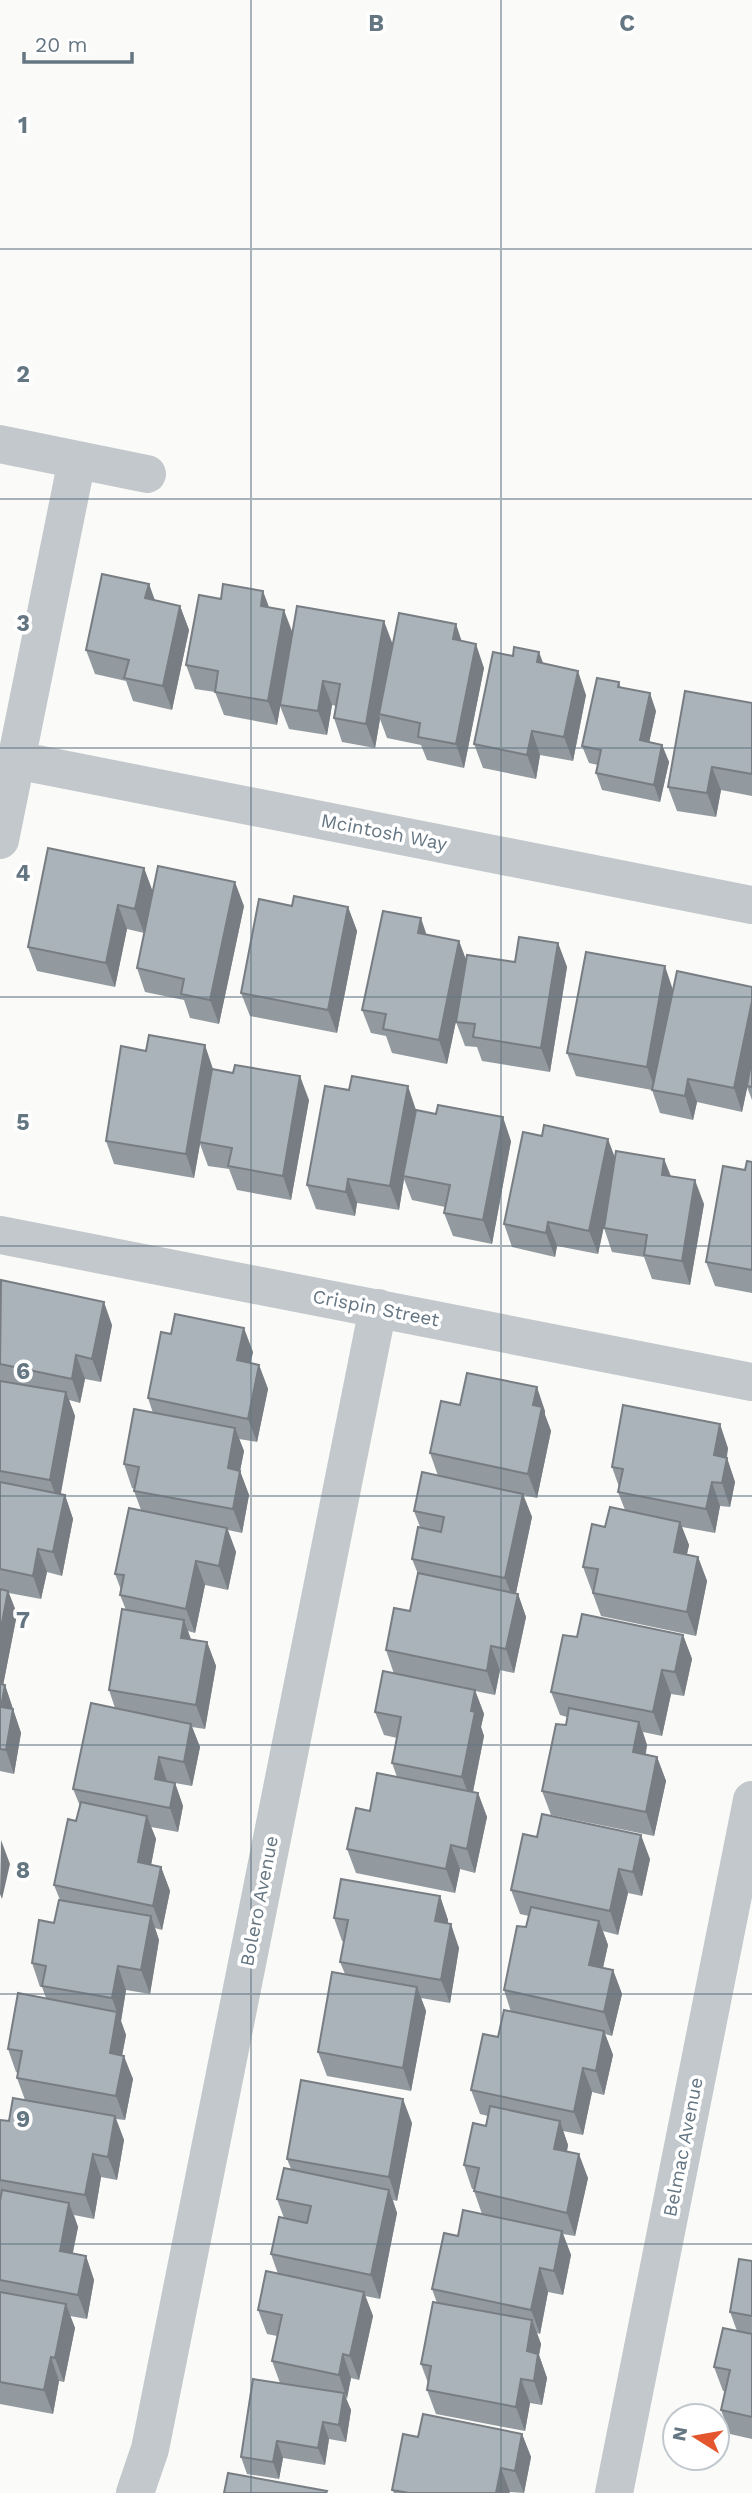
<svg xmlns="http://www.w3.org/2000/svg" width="752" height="2493" font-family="'Work Sans',sans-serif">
<rect width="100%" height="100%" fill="#fafaf8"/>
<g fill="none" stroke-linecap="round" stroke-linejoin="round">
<path stroke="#c3c8cc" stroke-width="38" d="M0,444L147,474
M16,760L752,905
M0,840L77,460
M0,1235L752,1382
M135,2493L150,2449L378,1308
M614,2493L752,1800"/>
</g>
<path fill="#929a9f" d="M149,584L155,600L180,606L189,630L172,710L133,701L126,681L95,674L86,650Z
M269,607L292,633L393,644L462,641L484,668L464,768L427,760L421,745L387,738L380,719L375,748L342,742L334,718L336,706L332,705L327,735L289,729L280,706L277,725L224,715L215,692L195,689L186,665Z
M543,664L586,695L573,761L540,755L536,779L483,768L474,744Z
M619,682L621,688L656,711L649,742L662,745L669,762L660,802L602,790L596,773L598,765L589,763L582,746Z
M752,703V796L721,790L716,817L677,811L668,787Z
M144,868L152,891L244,906L219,1024L190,1018L184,1000L145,992L137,968L144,933L127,929L115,987L37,971L28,947Z
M292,906L348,907L357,931L337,1033L250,1016L241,993Z
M426,934L459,941L466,960L515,962L558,943L567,967L550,1072L482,1061L477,1047L465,1046L456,1022L457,1016L447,1064L392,1053L386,1036L371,1033L362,1010Z
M752,987V1100L747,1087L742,1112L697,1102L693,1120L660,1113L652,1090L576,1076L567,1053L673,989Z
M213,1069V1070L309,1100L291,1200L237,1190L229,1169L208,1166L200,1144L194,1178L114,1164L106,1141Z
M416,1110L511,1141L492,1244L453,1236L444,1213L445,1207L412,1200L404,1179L399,1210L357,1203L355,1216L316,1209L307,1185Z
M542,1136L615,1158L664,1159L671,1176L704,1204L690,1285L652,1279L644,1257L612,1252L604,1228L606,1218L598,1254L557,1246L555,1257L512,1247L504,1224Z
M752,1162V1293L715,1286L706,1262L745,1170Z
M0,1283L112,1325L101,1382L85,1379L80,1403L69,1400L75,1416L60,1495H65L73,1519L62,1576L47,1572L41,1599L9,1593L17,1614L3,1685H5L21,1733L14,1774L0,1771Z
M253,1352L250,1363L259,1365L268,1389L257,1442L239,1439L244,1451L240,1471L249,1495L242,1533L228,1530L236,1552L228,1590L205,1585L195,1633L188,1631L191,1639L207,1642L216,1666L205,1729L192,1727L200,1747L192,1786L175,1783L183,1806L178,1832L151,1827L156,1839L151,1865L161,1867L170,1891L162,1930L155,1928L159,1940L150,1994L126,1990L121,2021L126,2035L122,2055L133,2079L125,2120L116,2119L124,2140L117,2180L101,2177L94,2219L74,2215L78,2227L73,2253L86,2256L94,2280L87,2319L70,2316L75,2328L64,2382L59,2381L53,2414L0,2404V2120L9,2121L25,2100L17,2078L18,2073L16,2072L8,2049L46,1998L42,1987H40L32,1963L54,1923L60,1900L54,1885L76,1821L80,1806L73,1789L115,1708L109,1690L126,1610L120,1595L121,1590L115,1574L141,1510L134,1491L135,1489L132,1488L124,1464L153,1413L148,1398Z
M460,1405L545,1411V1415L551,1431L537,1498L523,1495L532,1517L516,1593L518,1594L526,1617L514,1673L500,1670L495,1695L475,1691L484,1714L481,1727L484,1736L473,1792L478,1793L487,1817L475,1873L460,1869L455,1893L356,1873L347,1849L370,1811L397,1777L392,1763L397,1738L384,1735L375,1712L394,1674L386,1650L410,1611L418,1574L412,1559L420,1527L414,1511L438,1476L430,1453Z
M728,1448L727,1458L735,1482L730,1507L720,1506L715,1533L682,1527L689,1545L687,1554L698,1557L707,1581L696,1636L601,1616L583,1567L605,1527L625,1510L618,1492L619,1487L612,1467Z
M683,1635L692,1659L684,1696L671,1694L662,1736L643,1732L647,1745L646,1754L657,1757L666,1781L654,1836L551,1815L542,1791L566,1725L567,1717L560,1715L551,1692L577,1637Z
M650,1859L642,1896L628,1893L618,1935L603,1931L608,1945L603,1968L613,1970L622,1994L612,2036L605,2034L613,2055L604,2095L592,2092L583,2135L563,2131L568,2145L567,2152L588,2178L575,2236L563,2234L571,2255L563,2295L548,2292L540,2334L537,2333L541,2344L539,2355L547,2378L542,2405L530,2403L525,2431L436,2414L427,2390L428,2383L421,2364L437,2303L432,2289L458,2236L482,2214L474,2191V2189H472L464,2165L486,2126L488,2116L480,2114L471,2090L511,2012L504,1990L526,1927L529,1916L520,1914L511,1890Z
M440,1896L448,1920V1924L459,1948L450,2003L421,1998L426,2011L411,2091L327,2076L318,2052L345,1974L340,1962L344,1942L342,1941L334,1918Z
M412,2123L397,2201L393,2200L397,2213L380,2299L365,2296L373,2316L359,2380L351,2378L346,2399L351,2410L346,2442L329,2439L325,2465L283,2458L279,2479L247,2474L241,2457L280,2383L272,2361L277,2336L267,2334L258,2310L278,2274L271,2254L284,2218L277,2199L291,2169L287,2159Z
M752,2261V2439L730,2434L721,2410L725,2391H723L714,2367L737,2331L730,2312Z
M522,2434L531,2457L524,2493L510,2492L509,2493H394L392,2490L418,2437Z"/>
<path fill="#777d82" d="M149,584L157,608L145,598Z
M263,591L272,615L261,606Z
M180,606L189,630L172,710L163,686Z
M284,610L293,634L277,725L268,701Z
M384,621L393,645L379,714L380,719L375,748L366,724Z
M456,624L464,648L453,639Z
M476,644L484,668L464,768L456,744Z
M539,652L548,676L537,662Z
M578,671L586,695L573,761L564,737Z
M323,681L332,705L327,735L318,711Z
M650,693L656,711L646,757L640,740Z
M532,731L540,755L536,779L527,755Z
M662,745L669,762L660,802L654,785Z
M712,767L721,790L716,817L707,793Z
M144,868L153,892L144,933L135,909Z
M235,882L244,906L219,1024L210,1000Z
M118,905L127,929L115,987L106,963Z
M348,907L357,931L337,1033L328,1010Z
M421,918L429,942L418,933Z
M459,941L468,965L447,1064L439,1040Z
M558,943L567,967L550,1072L541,1048Z
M665,966L673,990L656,1091L647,1067Z
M752,1001V1066L742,1112L734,1088Z
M205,1045L213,1069L201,1142H199L200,1144L194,1178L186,1154Z
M300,1076L309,1100L291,1200L283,1176Z
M688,1079L697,1102L693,1120L685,1096Z
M408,1086L416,1110L403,1176L404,1179L399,1210L390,1186Z
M503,1117L511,1141L492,1244L483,1220Z
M608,1139L617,1163L598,1254L589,1231Z
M664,1159L673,1183L662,1175Z
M348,1179L357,1203L355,1216L346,1192Z
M695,1180L704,1204L690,1285L682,1261Z
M548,1222L557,1246L555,1257L546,1233Z
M104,1302L112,1325L101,1382L92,1359Z
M244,1328L253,1352L246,1384L237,1360Z
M76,1355L85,1379L80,1403L72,1379Z
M259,1365L268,1389L257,1442L248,1419Z
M537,1387L545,1411V1415L551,1431L537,1498L528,1474L533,1405Z
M66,1392L75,1416L59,1504L50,1480Z
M720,1424L728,1448L722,1479L714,1455Z
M235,1428L244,1451L240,1471L249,1495L242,1533L233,1509L228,1468Z
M727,1458L735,1482L730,1507L722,1483Z
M712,1482L720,1506L715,1533L706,1509Z
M523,1494L532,1517L514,1602L505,1578Z
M65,1495L73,1519L62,1576L53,1552Z
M680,1522L689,1545L682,1575L674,1552Z
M227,1528L236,1552L228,1590L219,1566Z
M38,1549L47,1572L41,1599L33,1576Z
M698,1557L707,1581L696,1636L687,1612Z
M196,1561L205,1585L195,1633L186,1609Z
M8,1591L17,1614L1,1696L0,1693V1633Z
M518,1594L526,1617L514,1673L506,1649Z
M184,1620L192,1643L181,1638Z
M683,1635L692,1659L684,1696L675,1672Z
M207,1642L216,1666L205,1729L196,1705Z
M491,1646L500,1670L495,1695L487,1671Z
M662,1670L671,1694L662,1736L653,1712Z
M5,1685L21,1733L14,1774L6,1750L1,1707Z
M475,1690L484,1714L481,1727L484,1736L471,1801L462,1777L471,1711Z
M639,1722L647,1745L641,1775L633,1752Z
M191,1724L200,1747L192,1786L184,1762Z
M159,1757L167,1781L155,1779Z
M657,1757L666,1781L654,1836L646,1812Z
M175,1783L183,1806L178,1832L170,1808Z
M478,1793L487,1817L475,1873L467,1849Z
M147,1816L156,1839L147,1886L138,1862Z
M641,1835L650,1859L642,1896L633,1872Z
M1,1840L10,1864L2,1899L0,1894Z
M451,1845L460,1869L455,1893L446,1869Z
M161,1867L170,1891L162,1930L153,1906Z
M619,1869L628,1893L618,1935L610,1911Z
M440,1896L448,1920L444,1945L435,1921Z
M151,1916L159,1940L150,1994L141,1970Z
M599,1921L608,1945L598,1989L589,1965Z
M451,1924L459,1948L450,2003L441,1980Z
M118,1966L126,1990L121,2021L126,2035L118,2077L110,2053L117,2012L112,1998Z
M613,1970L622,1994L612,2036L604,2012Z
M417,1987L426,2011L411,2091L403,2068Z
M604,2031L613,2055L604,2095L596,2071Z
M124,2056L133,2079L125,2120L116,2096Z
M583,2068L592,2092L583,2135L574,2112Z
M403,2099L412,2123L397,2201L389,2177Z
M115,2116L124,2140L117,2180L108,2157Z
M560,2121L568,2145L562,2173L554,2149Z
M93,2154L101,2177L94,2219L85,2195Z
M579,2154L588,2178L575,2236L567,2213Z
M389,2190L397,2213L380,2299L371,2275Z
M69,2203L78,2227L68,2274L60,2251Z
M562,2231L571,2255L563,2295L554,2271Z
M86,2256L94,2280L87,2319L78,2295Z
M540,2268L548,2292L540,2334L531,2310Z
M364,2292L373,2316L359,2380L350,2356Z
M66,2304L75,2328L64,2382L55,2358Z
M532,2320L541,2344L539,2355L547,2378L542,2405L534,2381L527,2351Z
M343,2354L351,2378L347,2399L339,2375Z
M51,2357L59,2381L53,2414L44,2390Z
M521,2379L530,2403L525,2431L516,2407Z
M344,2393L351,2410L346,2442L339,2425Z
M323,2422L329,2439L325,2465L318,2448Z
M522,2434L531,2457L524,2493L515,2471Z
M277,2441L283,2458L279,2479L273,2462Z
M501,2468L510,2492L509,2493H496Z"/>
<path fill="#aab3b9" stroke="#777d82" stroke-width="2" d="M102,574L149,584L145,598L180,606L163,686L124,678L129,660L86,650Z
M223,584L263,591L261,606L284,610L268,701L215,692L218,671L186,665L199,595L221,599Z
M297,606L384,621L366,724L334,718L340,684L323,681L318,711L280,705Z
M399,613L456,624L453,639L476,644L456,744L418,737L420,723L379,714Z
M514,647L539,652L537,662L578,671L564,737L532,731L527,755L474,744L493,652L513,656Z
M597,678L619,682L618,687L650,693L640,740L662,745L654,785L596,773L601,750L582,746Z
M685,691L752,703V774L712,767L707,793L668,787Z
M48,848L144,868L135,909L118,905L106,963L28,947Z
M158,866L235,882L210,1000L181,994L184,979L137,968Z
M294,896L348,907L328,1010L241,993L259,899L292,906Z
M383,911L421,918L418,933L459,941L439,1040L383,1029L386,1014L362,1010Z
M519,937L558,943L541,1048L473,1037L475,1024L456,1022L467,955L515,962Z
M586,952L665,966L647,1067L567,1053Z
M677,971L752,987V1001L734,1088L688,1079L685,1096L652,1090Z
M149,1035L205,1045L186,1154L106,1141L121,1046L146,1051Z
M752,1058V1087L747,1086Z
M235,1065L300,1076L283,1176L228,1166L232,1148L199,1142L212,1069L233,1073Z
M352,1076L408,1086L390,1186L348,1179L346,1192L307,1185L325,1086L349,1090Z
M438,1105L503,1117L483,1220L444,1213L450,1185L403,1176L416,1110L436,1114Z
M544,1125L608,1139L589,1231L548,1222L546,1233L504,1224L523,1132L542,1136Z
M616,1151L664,1159L662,1175L695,1180L682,1261L644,1255L647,1235L604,1228Z
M747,1161L752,1162V1270L706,1262L723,1166L745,1170Z
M1,1280L104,1302L92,1359L76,1355L72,1379L0,1364Z
M175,1314L244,1328L237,1360L259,1365L248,1419L148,1398L161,1332L171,1334Z
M467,1373L537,1387L533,1405L542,1407L528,1474L430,1453L441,1401L460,1405Z
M0,1381L66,1392L50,1480L0,1471Z
M623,1405L720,1424L714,1455L727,1458L722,1483L712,1482L706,1509L618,1492L623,1469L612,1467Z
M134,1409L235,1428L228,1468L240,1471L233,1509L134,1491L139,1467L124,1464Z
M422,1472L523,1494L505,1578L412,1559L418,1527L441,1532L444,1517L414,1511Z
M0,1482L65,1495L53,1552L38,1549L33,1576L0,1569Z
M610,1507L680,1522L674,1552L698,1557L687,1612L593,1593L598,1569L583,1567L592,1524L605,1527Z
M129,1508L227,1528L219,1566L196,1561L186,1609L120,1595L124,1575L115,1574Z
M418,1573L518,1594L506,1649L491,1646L487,1671L386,1650L394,1608L410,1611Z
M0,1589L8,1591L0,1633Z
M122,1609L184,1620L181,1638L207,1642L196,1705L109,1690Z
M582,1614L683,1635L675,1672L662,1670L653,1712L551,1692L563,1635L577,1637Z
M383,1671L475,1690L471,1711L475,1712L462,1777L392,1763L401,1717L375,1712Z
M0,1684L5,1685L1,1707L13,1709L6,1750L0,1749Z
M91,1703L191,1724L184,1762L159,1757L155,1779L175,1783L170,1808L73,1789Z
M569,1708L639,1722L633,1752L657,1757L646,1812L542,1791L556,1724L566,1725Z
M377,1773L478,1793L467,1849L451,1845L446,1869L347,1849L356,1808L370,1811Z
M81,1802L147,1816L138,1862L161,1867L153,1906L54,1885L68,1819L76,1821Z
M542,1814L641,1835L633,1872L619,1869L610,1911L511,1890L523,1834L537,1837Z
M341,1879L440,1896L435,1921L451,1924L441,1980L340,1962L348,1920L334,1918Z
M59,1900L151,1916L141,1970L118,1966L112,1998L42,1986L46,1966L32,1963L39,1920L54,1923Z
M531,1907L599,1921L589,1965L613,1970L604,2012L504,1990L517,1926L526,1927Z
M332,1972L417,1987L403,2068L318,2052Z
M18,1993L117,2012L110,2053L124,2056L116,2096L17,2078L22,2051L8,2049Z
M504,2010L604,2031L596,2071L583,2068L574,2112L471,2090L483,2034L498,2037Z
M301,2080L403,2099L389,2177L287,2159Z
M13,2098L115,2116L108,2157L93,2154L85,2195L0,2180V2120L9,2121Z
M490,2106L560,2121L554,2149L579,2154L567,2213L474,2191L479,2168L464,2165L473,2123L486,2126Z
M284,2168L389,2190L371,2275L271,2254L279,2217L307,2223L311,2206L277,2199Z
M2,2190L69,2203L60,2251L86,2256L78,2295L0,2280V2201Z
M463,2210L562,2231L554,2271L540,2268L531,2310L432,2289L444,2233L458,2236Z
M739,2259L752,2261V2316L730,2312Z
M266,2271L364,2292L350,2356L343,2354L339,2375L272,2361L282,2315L258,2310Z
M0,2292L66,2304L55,2358L51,2357L44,2390L0,2382Z
M433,2302L532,2320L527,2351L538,2354L534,2381L521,2379L516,2407L427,2390L431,2366L421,2364Z
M723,2328L752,2334V2417L721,2410L730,2370L714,2367Z
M253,2379L344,2393L339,2425L323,2422L318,2448L277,2441L273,2462L241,2457Z
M423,2414L522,2434L515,2471L501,2468L496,2493H409L392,2490L403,2434L418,2437Z
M228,2473L327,2491L326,2493H224Z"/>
<path fill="none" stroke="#657683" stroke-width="2" stroke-opacity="0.55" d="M251,0V2493M501,0V2493M0,249H752M0,499H752M0,748H752M0,997H752M0,1246H752M0,1496H752M0,1745H752M0,1994H752M0,2244H752"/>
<g text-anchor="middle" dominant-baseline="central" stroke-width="7" stroke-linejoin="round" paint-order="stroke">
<g font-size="19" fill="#657683" stroke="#fff">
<text transform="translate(384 832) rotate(11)">Mcintosh Way</text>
<text transform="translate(376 1308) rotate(11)">Crispin Street</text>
<text transform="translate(259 1901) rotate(-79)">Bolero Avenue</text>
<text transform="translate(683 2147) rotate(-79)">Belmac Avenue</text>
</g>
</g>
<g font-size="23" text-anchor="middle" font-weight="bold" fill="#657683" stroke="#fff" stroke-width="7" stroke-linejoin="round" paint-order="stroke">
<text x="376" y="31">B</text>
<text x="627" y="31">C</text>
<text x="23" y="133">1</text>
<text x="23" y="382">2</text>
<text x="23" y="631">3</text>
<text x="23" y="881">4</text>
<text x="23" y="1130">5</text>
<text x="23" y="1379">6</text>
<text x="23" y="1628">7</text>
<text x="23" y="1878">8</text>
<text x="23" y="2127">9</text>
</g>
<g transform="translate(696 2437) rotate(281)"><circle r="33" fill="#ffffff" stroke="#c1c8cd" stroke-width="2"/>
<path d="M0-5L12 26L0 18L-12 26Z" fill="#e4572e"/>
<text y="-10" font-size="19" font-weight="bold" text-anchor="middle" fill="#657683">N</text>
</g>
<path d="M24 52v10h108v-10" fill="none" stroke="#657683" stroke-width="3.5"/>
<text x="35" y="52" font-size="21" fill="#657683" stroke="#ffffff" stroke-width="5" paint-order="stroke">20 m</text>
</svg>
